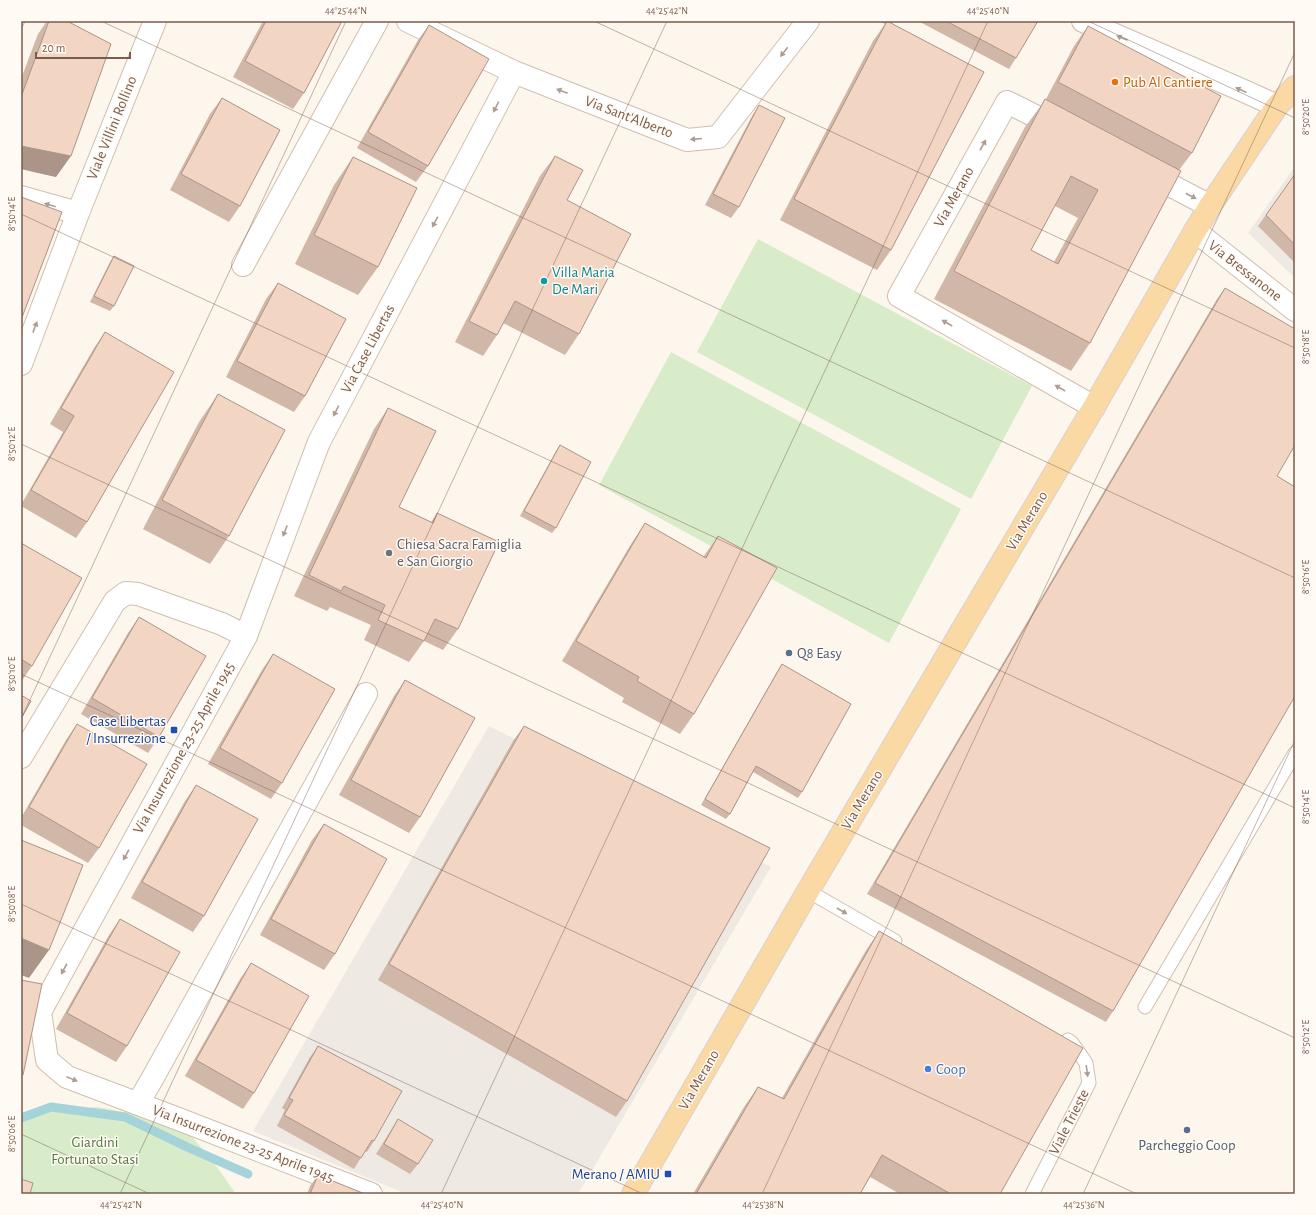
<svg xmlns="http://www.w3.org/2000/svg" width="1316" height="1215" font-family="'Alegreya Sans',sans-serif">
<rect width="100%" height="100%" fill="#fdf6ec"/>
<path fill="#efe9e4" d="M1295,166V278L1248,233Z
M489,726L771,867L578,1194H407L253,1131Z"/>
<path fill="#d8ecc9" d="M758,239L1032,386L971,499L697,352Z
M671,352L961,509L889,643L599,485Z
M98,1107L149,1117L192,1137L212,1160L236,1194H21V1114Z"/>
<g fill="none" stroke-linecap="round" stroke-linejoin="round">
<path stroke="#a5d3da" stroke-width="9" d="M21,1118L51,1107L125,1117L187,1147L248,1174"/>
<defs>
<path id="service" d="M808,891L895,941
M1145,1007L1295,753
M1032,1194L1089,1083L1086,1063L1072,1043L1068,1040"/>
<path id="minor" d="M408,21L514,72L687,140L718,137L808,21
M1083,21L1244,91L1277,106
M1061,129L1007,102L899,296L1094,407
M1147,173L1210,206
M21,197L78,213
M1195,231L1295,310
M243,265L377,21
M21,364L78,213L155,21
M21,757L115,601L126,593L138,594L222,624L246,636
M138,1103L151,1081L366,694
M371,1194L181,1120L67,1077L47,1060L40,1012L246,636L319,442L514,72"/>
<path id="primary" d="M633,1194L808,891L1094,407L1195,231L1210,206L1277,106L1295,87"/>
</defs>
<use href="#service" stroke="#d1beb0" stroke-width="15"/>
<use href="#minor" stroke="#d1beb0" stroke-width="24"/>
<use href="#primary" stroke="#dad1cd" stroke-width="24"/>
<use href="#service" stroke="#fff" stroke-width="13"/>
<use href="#minor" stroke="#fff" stroke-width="22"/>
<use href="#primary" stroke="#fbd9a5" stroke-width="22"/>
</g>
<path fill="#d1b7a8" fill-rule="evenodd" d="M47,21H67L56,177L21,169V79L38,34Z
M263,21H342L304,93L293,109L233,77Z
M879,21H894L892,23L891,250L877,270L780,220L873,41L885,24Z
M918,21H1038L1016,58L1009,69Z
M429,25L428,166L416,182L357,148L418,40Z
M1088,26L1192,153L1179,170L1090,343L1071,371L934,299L1025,127L1046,99L1074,46ZM1055,206L1078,218L1054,262L1031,250Z
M222,98L240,206L229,222L170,190L210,114Z
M759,105L739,207L731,218L705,205L752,116Z
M555,156L567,200L579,334L565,355L503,323L497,335L483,356L455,342L540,176Z
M353,157L378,267L358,295L295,264L334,185Z
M1295,174V263L1258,226Z
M114,256V306L110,311L90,302L110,262Z
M278,283L305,396L294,412L226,377L266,299Z
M1225,288L1277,476L1113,1011L1106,1022L867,894L1217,299Z
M105,332L87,522L76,538L21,506V505L63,432L50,424L94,348Z
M218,394L229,536L210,564L143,529L199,422Z
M388,408L399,507L431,522L437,513L458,629L443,650L424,641L409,662L364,640L371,625L330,607L327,611L294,596L374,429Z
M560,445L556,528L552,533L520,516L556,451Z
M645,523L703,557L718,536L694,714L680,734L622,702L624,698L562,661L631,544Z
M21,543L32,666L21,682Z
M139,617L159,737L148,753L81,714L128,633Z
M273,654L282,783L271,799L208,764L262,670Z
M782,664L802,792L798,798L753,772L730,814L726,819L701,805L778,670Z
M405,680L420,817L409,833L339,795L394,696Z
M77,724L99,848L88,863L21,825V818L66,740Z
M524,726L627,1101L616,1117L378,980L513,741Z
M196,785L204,916L193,932L131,898L185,801Z
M324,824L335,954L324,970L260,935L312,840Z
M120,919L127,1046L116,1062L56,1029L109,935Z
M879,931L1000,1194H900L870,1177L860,1194H693L744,1107L758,1087L782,1098L865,952Z
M251,963L254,1093L243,1109L185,1076L240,979Z
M318,1046L374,1141L367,1152L365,1151L354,1169L277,1126L285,1110L282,1108L310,1057Z
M398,1119L418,1164L410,1174L376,1154L391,1130Z
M318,1175L365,1194H307L310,1186Z"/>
<path fill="#aa9588" d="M21,146L71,156L56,177L21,169Z
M21,938L49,950L29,978L21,975Z"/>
<path fill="#f3d5c3" stroke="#aa9588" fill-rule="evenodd" d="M49,21H67L111,44L71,156L21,146V97Z
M266,21H342L304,93L245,61Z
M887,21L984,72L891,250L794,199Z
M946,21H1038L1016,58Z
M429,25L489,59L428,166L368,132Z
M1088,26L1221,96L1192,153L1058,82Z
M222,98L280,130L240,206L181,174Z
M1045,99L1181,171L1090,343L954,271ZM1071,176L1098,190L1058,264L1031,250Z
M759,105L785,118L739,207L713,194Z
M555,156L583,170L567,200L631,234L579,334L515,301L497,335L469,321Z
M353,157L417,188L378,267L314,235Z
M1295,174V245L1266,215Z
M21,197L62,212L21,320Z
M114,256L134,266L114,306L94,296Z
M278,283L346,319L305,396L237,361Z
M1225,288L1295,329V445L1277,476L1295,487V696L1113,1011L875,883Z
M105,332L174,372L87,522L31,490L74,416L61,408Z
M218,394L285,430L229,536L162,500Z
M388,408L436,431L399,507L433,523L437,513L499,542L458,629L435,619L424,641L378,620L385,605L344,586L341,591L309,575Z
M560,445L591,462L556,528L524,511Z
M645,523L706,558L718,536L777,568L694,714L637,681L639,677L576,641Z
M21,543L82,578L32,666L21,659Z
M139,617L206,656L159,737L92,698Z
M273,654L335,689L282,783L220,748Z
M782,664L851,704L802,792L756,766L730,814L705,799Z
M405,680L475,718L420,817L351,780Z
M21,695L31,701L21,719Z
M77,724L147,764L99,848L29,807Z
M524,726L770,848L627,1101L389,964Z
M196,785L258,819L204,916L142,882Z
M324,824L387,859L335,954L271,919Z
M21,840L83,865L49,950L21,938Z
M120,919L180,952L127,1046L67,1013Z
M879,931L1083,1048L1000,1194H951L882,1155L860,1194H696L758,1087L784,1099Z
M251,963L309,996L254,1093L196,1060Z
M21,980L42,984L23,1075L21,1074Z
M318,1046L402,1091L374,1141L372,1140L361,1158L284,1115L293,1100L289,1098Z
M398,1119L433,1140L418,1164L384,1144Z
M318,1175L365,1194H310Z
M21,1179L33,1183L30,1194H21Z"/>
<defs><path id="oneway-solid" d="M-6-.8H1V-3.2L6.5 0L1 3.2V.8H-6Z"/></defs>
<g fill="#af9d94">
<use href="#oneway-solid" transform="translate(1122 38) rotate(-157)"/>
<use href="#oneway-solid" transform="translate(784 52) rotate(128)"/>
<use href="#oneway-solid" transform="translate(1241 90) rotate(-156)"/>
<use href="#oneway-solid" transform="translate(562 91) rotate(-159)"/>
<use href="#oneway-solid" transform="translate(496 107) rotate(118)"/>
<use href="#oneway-solid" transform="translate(696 139) rotate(175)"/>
<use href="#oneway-solid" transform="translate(983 145) rotate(-61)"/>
<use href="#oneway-solid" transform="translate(1191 196) rotate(27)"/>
<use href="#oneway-solid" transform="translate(50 205) rotate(-164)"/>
<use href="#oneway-solid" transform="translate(435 222) rotate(118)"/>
<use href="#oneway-solid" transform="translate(947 323) rotate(-150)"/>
<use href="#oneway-solid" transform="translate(35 327) rotate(-69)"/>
<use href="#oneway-solid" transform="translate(1060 388) rotate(-150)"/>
<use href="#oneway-solid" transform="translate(336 411) rotate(118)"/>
<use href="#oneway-solid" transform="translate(285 531) rotate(111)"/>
<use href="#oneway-solid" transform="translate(126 855) rotate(119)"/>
<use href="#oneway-solid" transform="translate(842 911) rotate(30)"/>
<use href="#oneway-solid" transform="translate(64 969) rotate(119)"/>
<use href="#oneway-solid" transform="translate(1087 1071) rotate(82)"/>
<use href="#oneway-solid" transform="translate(72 1079) rotate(22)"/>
</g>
<path fill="none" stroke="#7a5c4d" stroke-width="1" stroke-opacity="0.45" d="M101,21L1295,578M594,21L1295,348M1088,21L1295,118M21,30L25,21M21,214L1295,808M21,444L1295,1038M21,674L1137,1194M21,719L346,21M21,904L643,1194M21,1134L150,1194M120,1194L667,21M441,1194L988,21M762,1194L1295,52M1083,1194L1295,740"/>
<circle fill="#e8710a" stroke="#fffaf3" stroke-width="1.5" cx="1115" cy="82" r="4"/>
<circle fill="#0f9aa8" stroke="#fffaf3" stroke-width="1.5" cx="544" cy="281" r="4"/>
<circle fill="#6b7280" stroke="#fffaf3" stroke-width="1.5" cx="389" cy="553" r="4"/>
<g fill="#5c6f8a" stroke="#fffaf3" stroke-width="1.5">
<circle cx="789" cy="653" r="4"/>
<circle cx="1187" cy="1130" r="4"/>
</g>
<g fill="#1a4fb4" stroke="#fffaf3" stroke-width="1.5">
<rect x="170" y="726" width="8" height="8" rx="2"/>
<rect x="664" y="1170" width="8" height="8" rx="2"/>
</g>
<circle fill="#3f7fe0" stroke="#fffaf3" stroke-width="1.5" cx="928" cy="1069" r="4"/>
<g text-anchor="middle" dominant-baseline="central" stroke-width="3" stroke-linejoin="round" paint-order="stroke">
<g font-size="15" fill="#c56008" stroke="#fffaf3" text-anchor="start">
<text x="1123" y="82">Pub Al Cantiere</text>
</g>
<g font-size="15" fill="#7a5c4d" stroke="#fffaf3">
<text transform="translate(629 117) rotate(21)">Via Sant'Alberto</text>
<text transform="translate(112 128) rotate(-68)">Viale Villini Rollino</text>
<text transform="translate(954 197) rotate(-61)">Via Merano</text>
<text transform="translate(1245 271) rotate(38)">Via Bressanone</text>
<text transform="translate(368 349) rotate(-62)">Via Case Libertas</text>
<text transform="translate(1027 521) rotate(-59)">Via Merano</text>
<text transform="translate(184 748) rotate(-61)">Via Insurrezione 23-25 Aprile 1945</text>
<text transform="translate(862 800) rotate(-59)">Via Merano</text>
<text transform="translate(699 1080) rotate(-60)">Via Merano</text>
<text transform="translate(1069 1122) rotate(-63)">Viale Trieste</text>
<text transform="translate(243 1144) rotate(21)">Via Insurrezione 23-25 Aprile 1945</text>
</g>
<g font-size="15" fill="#0d838f" stroke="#fffaf3" text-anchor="start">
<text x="552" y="272">Villa Maria<tspan x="552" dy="17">De Mari</tspan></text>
</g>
<g font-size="15" fill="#5b616d" stroke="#fffaf3" text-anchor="start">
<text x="397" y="544">Chiesa Sacra Famiglia<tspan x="397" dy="17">e San Giorgio</tspan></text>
</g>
<g font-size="15" fill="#4e5e75" stroke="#fffaf3" text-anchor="start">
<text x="797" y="653">Q8 Easy</text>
<text x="1187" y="1145" text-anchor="middle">Parcheggio Coop</text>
</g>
<g font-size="15" fill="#164399" stroke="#fffaf3" text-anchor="end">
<text x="166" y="721">Case Libertas<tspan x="166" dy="17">/ Insurrezione</tspan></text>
<text x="660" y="1174">Merano / AMIU</text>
</g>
<g font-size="15" fill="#366cbe" stroke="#fffaf3" text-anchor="start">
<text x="936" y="1069">Coop</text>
</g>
<g font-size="15" fill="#537a41" stroke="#fffaf3">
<text x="95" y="1142">Giardini<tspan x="95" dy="17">Fortunato Stasi</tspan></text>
</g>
</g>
<rect width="1316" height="1215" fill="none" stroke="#fffaf3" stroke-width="44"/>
<path d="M36 52v6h94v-6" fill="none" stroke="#7a5c4d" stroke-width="2"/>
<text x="42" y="52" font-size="12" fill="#7a5c4d" stroke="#fffaf3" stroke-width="3" paint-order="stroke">20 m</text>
<rect x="22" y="22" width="1272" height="1171" fill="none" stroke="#7a5c4d" stroke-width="1.5"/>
<g font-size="10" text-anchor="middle" fill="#7a5c4d">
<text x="346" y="14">44°25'44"N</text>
<text x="667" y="14">44°25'42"N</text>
<text x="988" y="14">44°25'40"N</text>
<text transform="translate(1305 117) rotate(-90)" y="4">8°50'20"E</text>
<text transform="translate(11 214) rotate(-90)" y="4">8°50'14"E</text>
<text transform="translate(1305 347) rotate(-90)" y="4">8°50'18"E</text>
<text transform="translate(11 444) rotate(-90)" y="4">8°50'12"E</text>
<text transform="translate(1305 577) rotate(-90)" y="4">8°50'16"E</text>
<text transform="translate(11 674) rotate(-90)" y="4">8°50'10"E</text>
<text transform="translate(1305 807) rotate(-90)" y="4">8°50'14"E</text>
<text transform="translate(11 904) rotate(-90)" y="4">8°50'08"E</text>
<text transform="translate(1305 1037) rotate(-90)" y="4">8°50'12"E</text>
<text transform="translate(11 1134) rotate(-90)" y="4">8°50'06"E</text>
<text x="121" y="1208">44°25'42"N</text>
<text x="442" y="1208">44°25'40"N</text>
<text x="763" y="1208">44°25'38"N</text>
<text x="1084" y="1208">44°25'36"N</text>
</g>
</svg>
